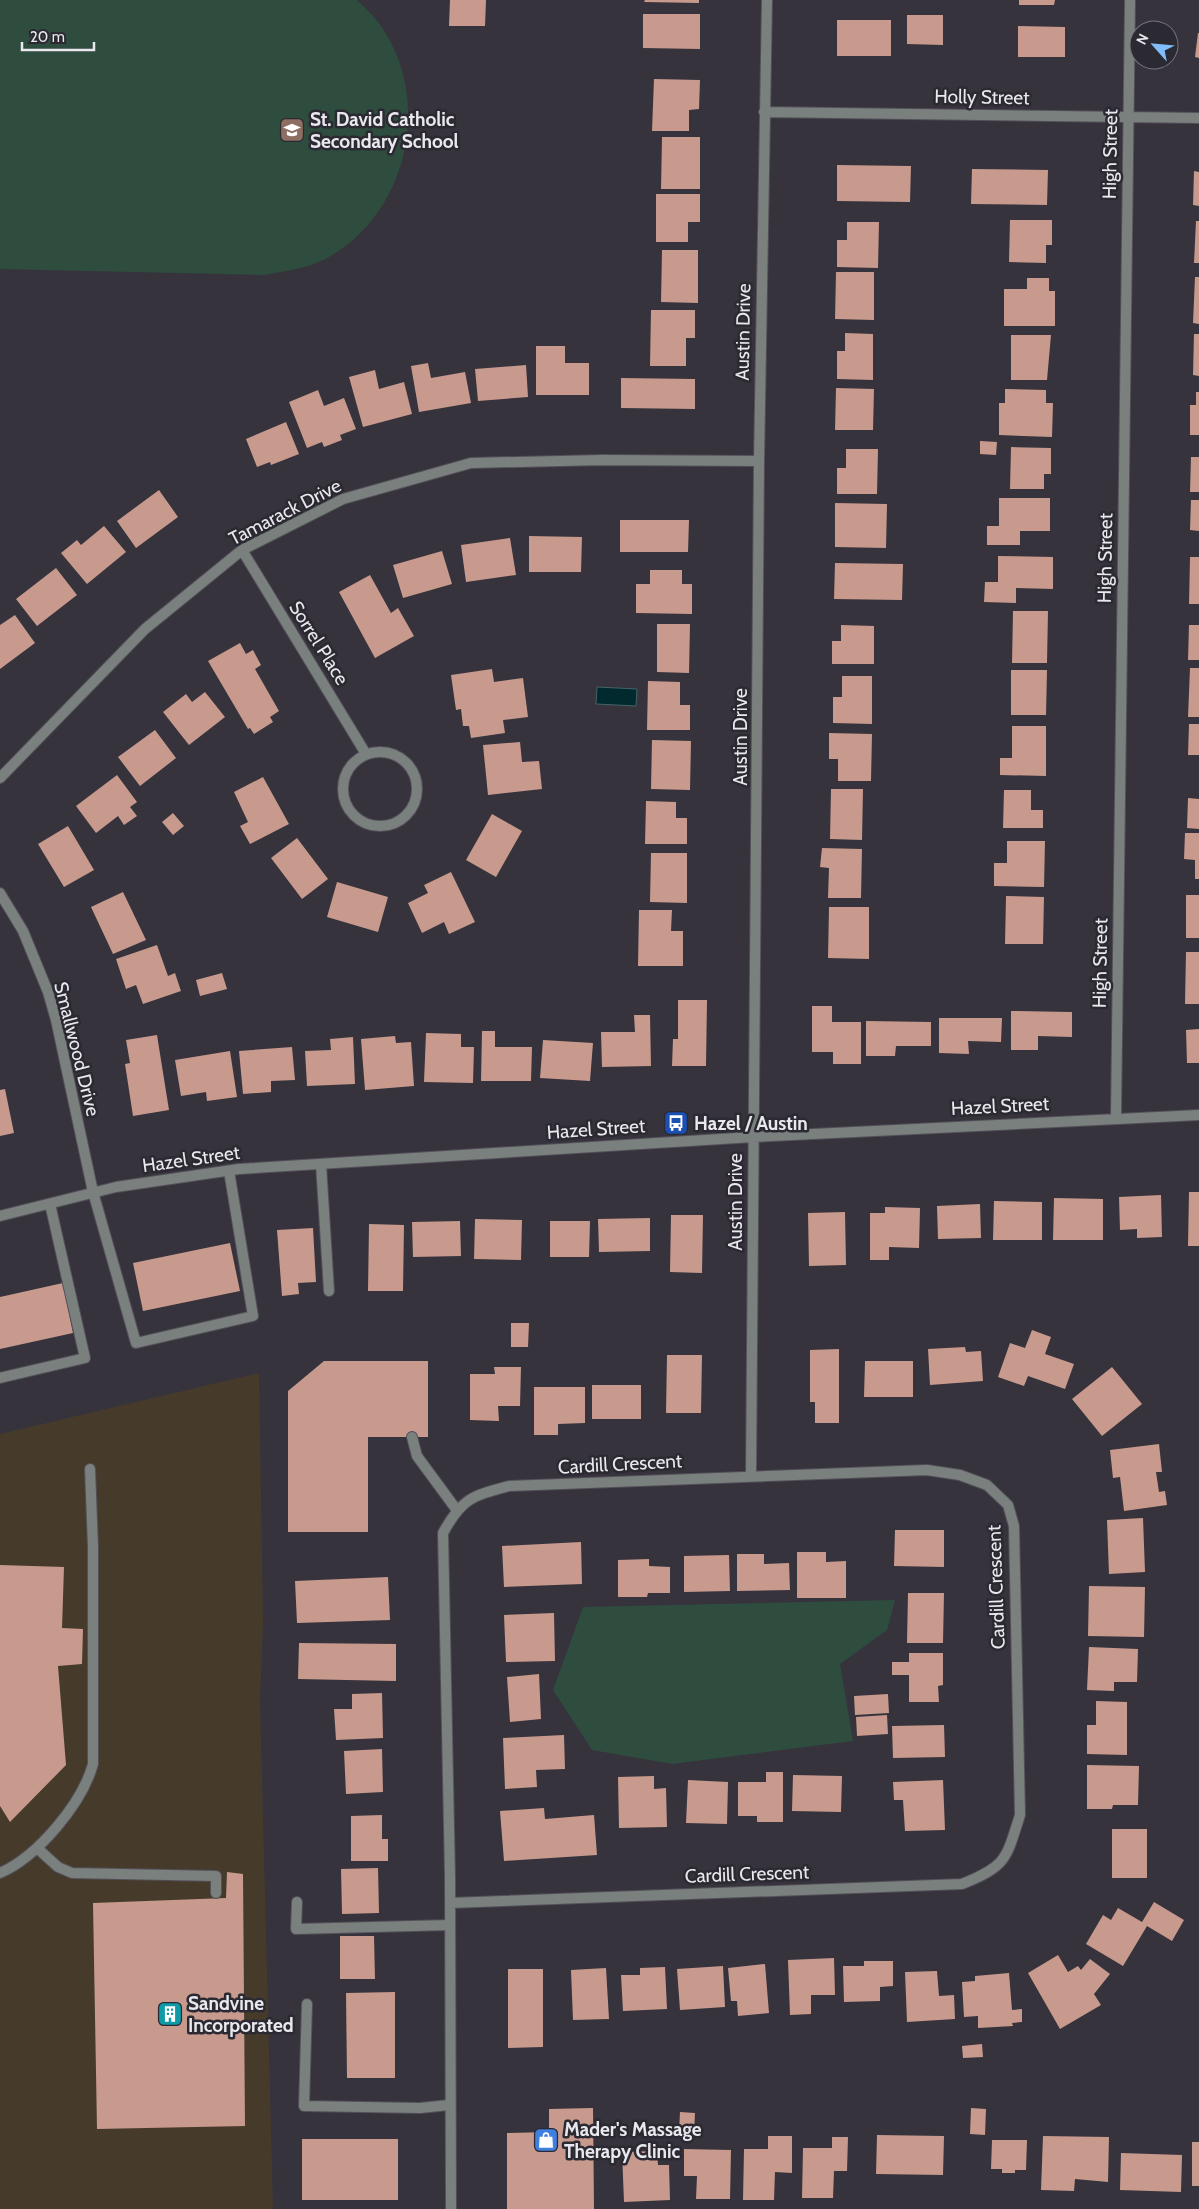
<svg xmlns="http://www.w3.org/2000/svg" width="1199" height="2209" font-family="Cabin,sans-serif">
<rect width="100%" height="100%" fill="#36333d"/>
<path fill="#463b2b" d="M259,1373L263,1622L260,1700L273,2209H0V1434Z"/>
<path fill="#2e4d3f" d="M0,0H357C364,7 372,14 378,22C434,97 409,211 329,257C310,268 285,271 264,275L0,269Z
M895,1600L887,1630L840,1664L853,1741L672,1764L592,1750L553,1690L583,1607Z"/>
<path fill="#002a2e" stroke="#466368" d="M597,687L637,689L636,706L596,704Z"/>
<path fill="#c89a8d" d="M450,0H486L485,26H449Z
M645,0H699V3L644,2Z
M1019,0H1055L1054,5H1019Z
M643,14H700V49L643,48Z
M907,15H943V45L907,44Z
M837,20H891V56H837Z
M1018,26L1065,27V57H1018Z
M1198,33H1199V58L1195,57Z
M654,79L700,80L699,109L689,110V131H652Z
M662,137H700V189H661Z
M837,165L911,166L910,202L837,201Z
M972,169L1048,170L1047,205L971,204Z
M1194,171L1199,172V206L1193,205Z
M656,194H700V222H688V242H656Z
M1010,220H1052V245H1046V263L1009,262Z
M1196,221H1199V263H1194Z
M847,222H879L878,268L837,267V240H847Z
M662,250H698V303L661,302Z
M836,272H874V320L835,319Z
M1195,277H1199V324L1193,323Z
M1027,278H1049V291H1055V326H1004V289H1027Z
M651,310H695V338H686V366H650Z
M845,333L873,334V380L837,379V351H845Z
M1194,334H1199V376L1193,375Z
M1011,335H1051L1047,380H1011Z
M536,346H565V363H589V395H536Z
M428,363L431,378L465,372L471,403L419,412L411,366Z
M526,365L528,397L478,401L475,369Z
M375,370L379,389L404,382L412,414L363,427L349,377Z
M621,378L695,379V409L621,408Z
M836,388L874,389L873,430H835Z
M1005,389L1046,390V403H1053L1052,437L999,435V403H1005Z
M318,390L324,406L344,398L356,429L340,435L342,440L324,447L322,442L307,448L289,402Z
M1196,392H1199V435H1190V405H1196Z
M286,422L299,454L271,465L270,462L257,467L246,439Z
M980,441L997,442L996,455L980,454Z
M1011,447L1051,448V474H1044V489H1010Z
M846,449H878L877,494H837V468H846Z
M1191,457H1199V492H1190Z
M159,490L178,517L136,548L117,521Z
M999,498H1050V531H1020V545H987V526H999Z
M1191,500H1199V531L1190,530Z
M835,503L887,504L886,548L835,547Z
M620,520H689L688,552H620Z
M104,526L126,552L87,584L61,553L77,540L81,545Z
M529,536L582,537L581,572H529Z
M510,538L516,575L466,582L461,545Z
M442,551L452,584L403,598L393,565Z
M998,556L1053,557V589L1016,588V603L984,602L985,582H998Z
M1190,557H1199V604H1189Z
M835,563L903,564L902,600L834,599Z
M56,568L77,595L37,626L16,599Z
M650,570H682V584H692V614L636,613V584H650Z
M370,575L391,613L398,608L414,636L375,658L339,592Z
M1013,611H1048L1047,663H1012Z
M15,615L35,643L0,669V625Z
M657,624H690L689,673L657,672Z
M841,625L874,626V664H832V641H841Z
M1189,625H1199V660H1188Z
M240,643L246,654L253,650L261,665L255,669L279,711L270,717L273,722L254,734L250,728L248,729L208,661Z
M1190,668H1199V717H1188Z
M492,669L494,682L523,678L528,717L503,720L505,733L471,738L469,726H463L461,709L456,710L451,675Z
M1011,670H1047L1046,715H1011Z
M842,676H872V724L833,723V697H842Z
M648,681L680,682V705H690V730H647Z
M205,692L225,717L189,745L163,712L186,694L192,702Z
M1189,724H1199V755H1188Z
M1012,726H1046V776L1000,775V758H1012Z
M155,730L176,758L140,786L118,757Z
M829,733L872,734L871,781H838V759H829Z
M652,740L691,741L690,790L651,789Z
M520,742L522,762L539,761L542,789L488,795L483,745Z
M117,775L137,802L130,807L137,816L124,825L118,816L96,833L76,806Z
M263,777L289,824L250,844L240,826L248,822L234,792Z
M831,789H863L862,840L830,839Z
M1004,790H1031V810H1043V828H1003Z
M1188,798L1199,799V829L1187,828Z
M646,801L676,802V818H687V844H645Z
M173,813L184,826L173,835L162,822Z
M492,814L522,831L496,877L466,860Z
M68,826L94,870L64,887L38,844Z
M1185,833H1199V879H1195V860L1184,859Z
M297,838L328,879L302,899L271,858Z
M1007,841H1045L1044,887L994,886V863H1007Z
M822,848L862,849L861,898H828L829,868L820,867Z
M651,853H687V903L650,902Z
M451,872L475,922L449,934L444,922L422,933L408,903L428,893L424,885Z
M337,882L388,897L378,932L327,917Z
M123,892L146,940L113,954L91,907Z
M1186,895H1199V938H1186Z
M1006,896L1044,897L1043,944H1005Z
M829,907H869V959L828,958Z
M639,910H672L671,931H683V966H638Z
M157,945L168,976L175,973L181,991L143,1004L136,985L126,989L116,959Z
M1186,952H1199V1004H1185Z
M222,973L227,989L200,996L196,980Z
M678,1000H707L706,1066H672L673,1039H678Z
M812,1006H832V1022H861V1064H833V1052H812Z
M1011,1011L1072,1012V1037L1038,1036V1050H1011Z
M634,1015H650L651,1066L602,1067L601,1032H635Z
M939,1018H1002L1001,1042L968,1041L969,1054L939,1053Z
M866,1021L931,1022V1046H896L895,1056H866Z
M1199,1029V1063H1187L1186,1030Z
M482,1031H495V1047H532L531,1081H481Z
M426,1033L461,1034V1047H474L473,1083L424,1082Z
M157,1035L169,1110L133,1116L125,1064L130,1063L126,1040Z
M395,1036L396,1043L411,1042L414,1086L365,1090L361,1039Z
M353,1037L355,1084L307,1086L305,1051L331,1050L330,1039Z
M543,1040L593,1043L590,1081L540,1078Z
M292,1047L295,1080L271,1081V1092L243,1094L239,1051Z
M230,1051L237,1097L207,1101L206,1092L181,1096L175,1060Z
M5,1089L14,1133L0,1136V1090Z
M1189,1192H1199V1246H1188Z
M1161,1195L1162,1237L1137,1238V1229L1120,1230L1119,1197Z
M1054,1198L1103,1199V1240H1053Z
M994,1201L1042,1202V1240H993Z
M980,1204L981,1238L938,1239L937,1206Z
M885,1207L920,1208L919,1248L889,1247V1260H870V1213H885Z
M845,1212L846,1265L809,1266L808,1213Z
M671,1215H703L702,1273L670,1272Z
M650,1218V1251L599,1252L598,1219Z
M475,1219L522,1220L521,1260L474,1259Z
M460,1221L461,1256L413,1257L412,1222Z
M550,1221H590L589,1257H550Z
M369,1224L404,1225L403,1291H368Z
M313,1228L316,1282L298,1283L299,1294L282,1296L277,1230Z
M230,1243L240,1291L143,1311L133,1263Z
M63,1283L73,1333L0,1349V1297Z
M511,1323H529L528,1347H511Z
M1032,1330L1051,1337L1045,1354L1074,1364L1065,1389L1028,1376L1024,1386L998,1377L1010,1343L1025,1348Z
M965,1347L966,1352L981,1351L983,1381L930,1385L928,1349Z
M839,1349V1423H815V1402H810V1350Z
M667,1355H702L701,1413H666Z
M324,1361H428V1437H368V1532H288V1391Z
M865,1361H913V1397H864Z
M494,1367H521L520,1406H498L499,1421L470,1420V1374H495Z
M1112,1367L1142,1404L1102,1436L1072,1399Z
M592,1385H641V1419H592Z
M534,1387H585V1423L558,1424V1435H534Z
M1159,1444L1162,1472H1156L1159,1492L1165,1491L1167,1505L1124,1511L1120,1477L1113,1478L1110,1450Z
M1143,1518L1145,1572L1109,1574L1107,1520Z
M895,1530H944V1567L894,1566Z
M581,1542L582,1584L504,1587L502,1546Z
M797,1552H826V1562L846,1561V1598H797Z
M737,1554H764V1564L789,1563L790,1590L737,1591Z
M729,1555L730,1591L684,1592V1556Z
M649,1559V1566L670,1567V1593H648L647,1597H618V1560Z
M0,1565L64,1567L62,1628L83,1629L82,1664L58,1666L66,1765L10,1822L0,1806Z
M388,1577L390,1620L297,1623L295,1581Z
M1089,1586L1145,1587L1144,1637L1088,1636Z
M908,1593H944L943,1643H907Z
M554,1613L555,1661L506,1662L504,1615Z
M299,1643L396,1644V1681L298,1679Z
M1089,1647L1138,1649L1137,1682H1114V1691L1087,1690Z
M909,1653H943V1685L938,1686L939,1702H909V1675H892V1662H909Z
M539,1674L541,1719L510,1722L507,1677Z
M382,1693L383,1738L336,1740L334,1709H352V1694Z
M888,1694L889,1713L855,1715L854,1696Z
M1096,1701L1127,1702V1755L1087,1754V1725H1096Z
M887,1715L888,1734L857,1736L856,1717Z
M944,1725L945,1757L893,1758L892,1726Z
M564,1735L565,1769L536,1770L537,1787L505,1789L503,1738Z
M382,1749L383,1792L346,1794L344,1751Z
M1087,1765L1139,1766L1138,1805H1113L1112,1809H1087Z
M766,1772H783V1822H757V1816H738V1782H766Z
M793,1775L842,1776L841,1812L792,1811Z
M654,1776V1789L666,1788L667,1827L619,1828L618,1777Z
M688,1780L728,1782L727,1824L686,1823Z
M943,1780L945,1830L905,1831L903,1800H894L893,1782Z
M544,1808L545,1819L594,1815L597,1855L504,1861L500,1811Z
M382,1815V1839H388V1861H351V1816Z
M1112,1829H1147V1878H1112Z
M378,1868L379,1913L342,1914L341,1869Z
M227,1872L243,1874L245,2126L97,2129L93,1903L226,1898Z
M1154,1902L1184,1920L1172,1941L1147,1926L1123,1966L1086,1944L1103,1915L1111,1920L1118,1908L1142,1922Z
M340,1936H374L375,1979H340Z
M1058,1955L1068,1972L1078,1966L1081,1970L1090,1959L1110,1974L1094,1994L1101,2005L1060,2029L1028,1973Z
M834,1958L835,1995H811V2014L790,2015L788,1960Z
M864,1961H893V1986L880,1987V2001L844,2002L843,1966H864Z
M765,1964L769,2013L738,2016L737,2001H731L728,1968Z
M723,1966L725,2007L680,2010L677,1969Z
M665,1967L667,2009L623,2011L621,1975H640V1968Z
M606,1968L609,2019L573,2020L571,1970Z
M508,1969H543V2047L508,2048Z
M937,1971L939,1996L954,1995L955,2019L907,2022L905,1972Z
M1009,1973L1012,2010L1022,2009V2022L1012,2023L1013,2026L978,2028V2016L964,2017L962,1982L975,1981V1976Z
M395,1992V2078H347L346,1993Z
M982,2044L983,2057L963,2058L962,2046Z
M593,2108L594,2209H507V2133L549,2132V2109Z
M971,2108L986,2109L985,2135L970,2134Z
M680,2112L695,2113L694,2134L679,2133Z
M877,2135L944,2136L943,2175L876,2174Z
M768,2136H792V2173L775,2172L774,2200H743L744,2149H768Z
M1043,2136L1109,2137L1108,2182L1075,2179L1074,2191L1041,2190Z
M832,2137H848L847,2171H834L833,2198H802L803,2148H832Z
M302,2139H398V2200H302Z
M992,2140H1027L1026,2170H1015V2173H1002V2169H991Z
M1192,2142H1199V2186H1192Z
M684,2149L731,2150L730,2199H696L697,2176H684Z
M657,2151L658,2165H669L670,2200L624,2202L622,2152Z
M1121,2153L1182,2155L1181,2192L1120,2190Z"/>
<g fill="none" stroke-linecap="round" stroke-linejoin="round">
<defs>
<path id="lane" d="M321,1164L329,1291
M93,1192L136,1343L253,1316L229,1171
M0,1378L85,1358L50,1204
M412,1437L417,1456L456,1509
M37,1848L58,1867L72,1873L216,1876V1893
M0,1873C37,1857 82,1804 93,1764V1547L90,1469
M297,1902L296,1929L450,1925
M307,2004L304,2106L420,2108L449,2105"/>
<path id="street" d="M764,112L1199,118
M242,550L366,754
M343 789a37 37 0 1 1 74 0a37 37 0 1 1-74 0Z
M0,778L145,629L242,550L343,499L471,463L602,460L759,461
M0,893L23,931L48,992L56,1020L93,1192
M1116,1117L1130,0
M0,1216L116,1187L239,1169L753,1137L1199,1115
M751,1475L759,461L767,0
M450,1903L962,1884C1007,1866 1006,1859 1020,1815L1014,1526L1008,1505L987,1485L960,1475L927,1470L509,1486C472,1496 462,1498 443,1533L450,1877L451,2209"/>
</defs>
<use href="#lane" stroke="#535059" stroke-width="12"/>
<use href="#street" stroke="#535059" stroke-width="12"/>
<use href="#lane" stroke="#7a807e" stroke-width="10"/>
<use href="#street" stroke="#7a807e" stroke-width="10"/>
</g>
<defs>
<symbol id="school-square" viewBox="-11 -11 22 22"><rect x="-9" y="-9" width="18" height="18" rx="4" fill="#8d6e63" stroke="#2b2932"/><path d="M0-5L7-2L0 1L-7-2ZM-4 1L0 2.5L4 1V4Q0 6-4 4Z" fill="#fff"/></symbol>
<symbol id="bus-square" viewBox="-11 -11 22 22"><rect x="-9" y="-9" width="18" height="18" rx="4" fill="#1a4fb4" stroke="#2b2932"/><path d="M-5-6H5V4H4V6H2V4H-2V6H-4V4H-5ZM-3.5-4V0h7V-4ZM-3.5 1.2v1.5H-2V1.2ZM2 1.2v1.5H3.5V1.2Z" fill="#fff"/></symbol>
<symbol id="building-square" viewBox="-11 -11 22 22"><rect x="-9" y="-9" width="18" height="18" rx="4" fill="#0f9aa8" stroke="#2b2932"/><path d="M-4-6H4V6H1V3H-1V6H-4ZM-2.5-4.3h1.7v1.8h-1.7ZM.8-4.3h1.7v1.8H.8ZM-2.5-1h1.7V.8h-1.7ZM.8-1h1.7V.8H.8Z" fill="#fff"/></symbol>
<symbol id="shop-square" viewBox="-11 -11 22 22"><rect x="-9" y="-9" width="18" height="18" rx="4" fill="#3f7fe0" stroke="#2b2932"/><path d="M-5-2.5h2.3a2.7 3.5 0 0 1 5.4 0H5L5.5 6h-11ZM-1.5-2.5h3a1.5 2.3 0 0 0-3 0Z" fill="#fff"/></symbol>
</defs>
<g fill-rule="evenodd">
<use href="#school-square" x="278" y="116" width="28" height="28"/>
<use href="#bus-square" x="662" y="1109" width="28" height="28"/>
<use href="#building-square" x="156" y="2000" width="28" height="28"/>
<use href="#shop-square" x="532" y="2126" width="28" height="28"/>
</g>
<g text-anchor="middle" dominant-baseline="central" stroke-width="5" stroke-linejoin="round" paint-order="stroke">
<g font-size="19" fill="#e9e8ee" stroke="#2b2932">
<text transform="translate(982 97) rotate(1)">Holly Street</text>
<text transform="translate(1110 154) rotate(-89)">High Street</text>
<text transform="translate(743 332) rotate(-89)">Austin Drive</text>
<text transform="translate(285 512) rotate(-27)">Tamarack Drive</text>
<text transform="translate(1105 558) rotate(-89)">High Street</text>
<text transform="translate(319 643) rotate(58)">Sorrel Place</text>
<text transform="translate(740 737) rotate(-90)">Austin Drive</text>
<text transform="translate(1100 963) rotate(-89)">High Street</text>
<text transform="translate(77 1049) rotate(76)">Smallwood Drive</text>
<text transform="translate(1000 1106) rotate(-3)">Hazel Street</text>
<text transform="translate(596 1129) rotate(-4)">Hazel Street</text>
<text transform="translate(191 1159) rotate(-8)">Hazel Street</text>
<text transform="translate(735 1202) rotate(-90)">Austin Drive</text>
<text transform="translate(620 1464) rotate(-3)">Cardill Crescent</text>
<text transform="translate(996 1587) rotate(-92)">Cardill Crescent</text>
<text transform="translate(747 1874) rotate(-2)">Cardill Crescent</text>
</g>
<g font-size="19" font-weight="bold" fill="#e9e8ee" stroke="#2b2932" text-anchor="start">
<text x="310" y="119">St. David Catholic<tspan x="310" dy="22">Secondary School</tspan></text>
<text x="694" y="1123">Hazel / Austin</text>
<text x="188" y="2003">Sandvine<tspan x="188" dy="22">Incorporated</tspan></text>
<text x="564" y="2129">Mader's Massage<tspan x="564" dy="22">Therapy Clinic</tspan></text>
</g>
</g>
<g transform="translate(1154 45) rotate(297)"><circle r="24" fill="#2b2932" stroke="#77757d"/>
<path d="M0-4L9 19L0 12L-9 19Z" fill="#81bdfa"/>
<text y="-8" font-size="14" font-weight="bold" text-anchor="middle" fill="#e9e8ee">N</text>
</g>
<path d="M22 42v8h72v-8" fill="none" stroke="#e9e8ee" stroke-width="2.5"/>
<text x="30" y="42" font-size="15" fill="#e9e8ee" stroke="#2b2932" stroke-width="4" paint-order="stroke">20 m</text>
</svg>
